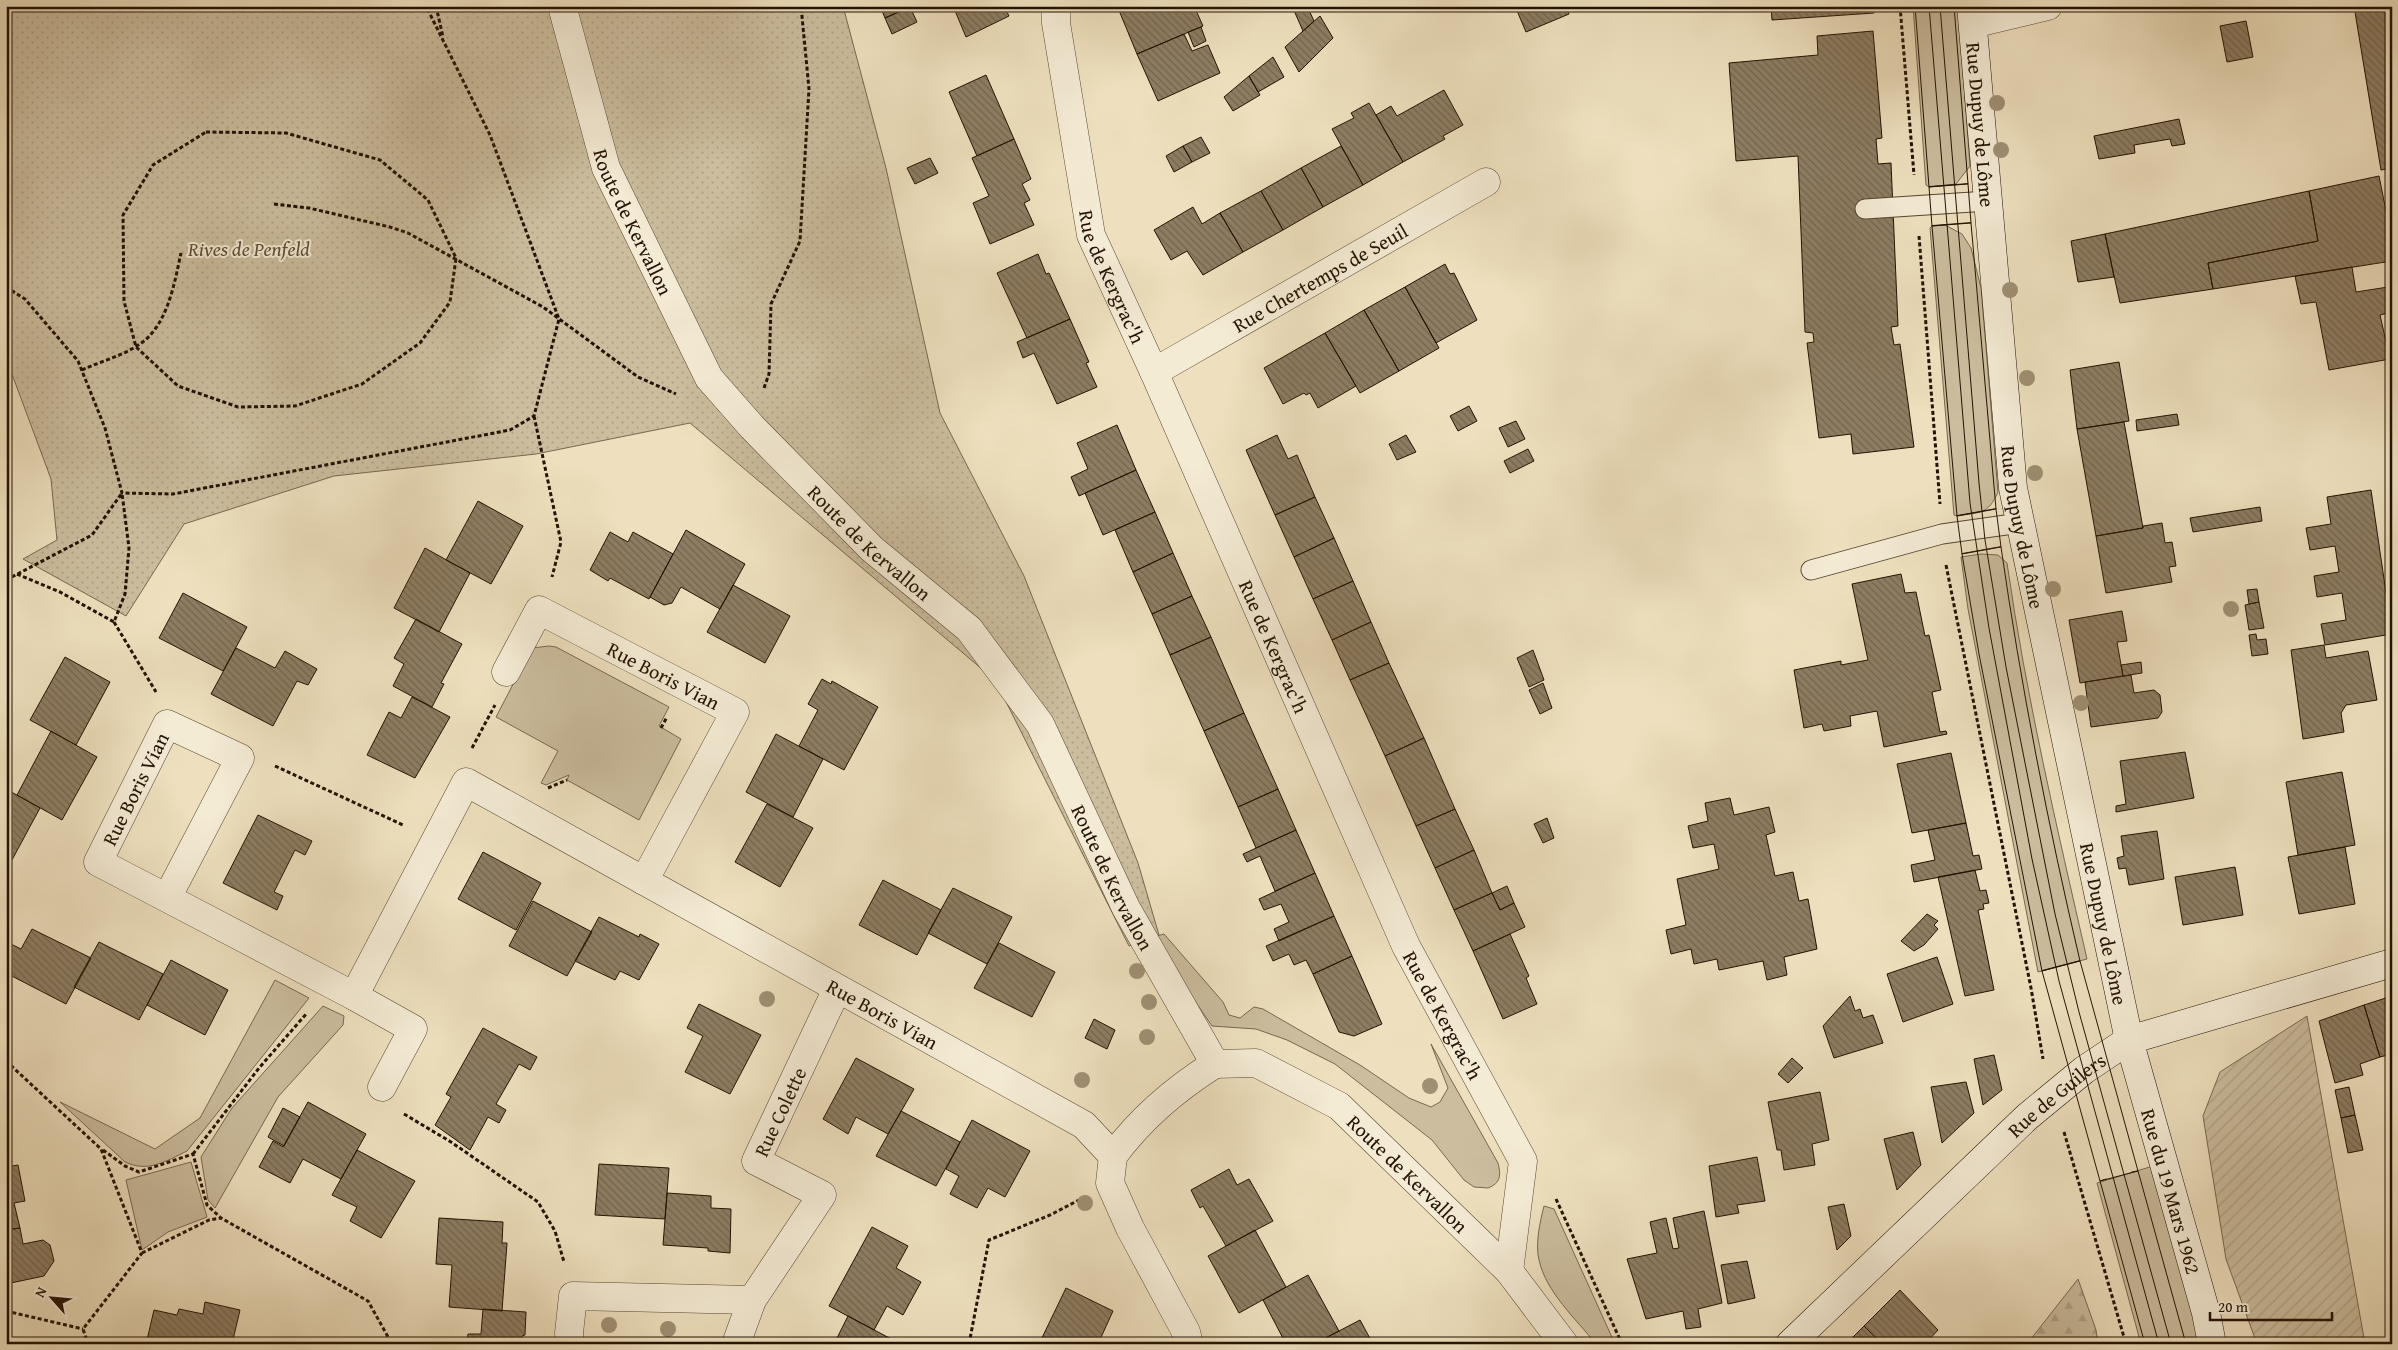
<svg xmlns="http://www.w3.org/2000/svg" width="2398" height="1350" font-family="'Gentium Book Plus',serif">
<defs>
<pattern id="forest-firs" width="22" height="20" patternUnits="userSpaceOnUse" patternTransform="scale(1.25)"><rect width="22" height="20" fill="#cbbd9e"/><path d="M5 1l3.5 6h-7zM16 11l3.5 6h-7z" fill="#aea186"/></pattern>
<pattern id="park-dots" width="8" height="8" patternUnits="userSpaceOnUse" patternTransform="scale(1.25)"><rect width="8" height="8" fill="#cbbd9e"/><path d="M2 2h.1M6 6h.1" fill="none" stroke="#aea186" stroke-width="1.8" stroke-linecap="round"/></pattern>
<pattern id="garden-furrows" width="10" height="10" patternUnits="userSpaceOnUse" patternTransform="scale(1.25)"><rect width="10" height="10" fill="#cbbd9e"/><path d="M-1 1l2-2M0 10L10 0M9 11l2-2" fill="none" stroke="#aea186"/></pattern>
<pattern id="building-back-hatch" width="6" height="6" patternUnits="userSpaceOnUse" patternTransform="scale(1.25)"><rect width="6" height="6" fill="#8d7d63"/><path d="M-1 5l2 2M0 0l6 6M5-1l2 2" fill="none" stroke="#73654f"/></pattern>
</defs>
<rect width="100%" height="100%" fill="#eee0be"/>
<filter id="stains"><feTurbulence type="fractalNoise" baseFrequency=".004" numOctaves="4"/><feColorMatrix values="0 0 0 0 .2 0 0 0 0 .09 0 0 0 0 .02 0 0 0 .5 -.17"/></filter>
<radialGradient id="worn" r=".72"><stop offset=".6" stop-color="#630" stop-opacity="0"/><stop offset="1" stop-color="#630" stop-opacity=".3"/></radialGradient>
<path fill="#cbbd9e" stroke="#77684f" d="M1913,6H1958L1970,166L1956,184L1929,187L1926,185Z
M1945,225L1962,234L1971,248L1981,288L1998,492C1988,515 1980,512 1957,516L1954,515L1930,228L1932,226Z
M1981,554L1998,555L2007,563C2026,696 2057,828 2087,959L2038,972L1968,609L1961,557Z
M549,646L556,647L669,707L659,726L681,739L639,820L567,780L569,775L546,785L541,783L558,751L496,717L532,648Z
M1164,934L1223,1002L1229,1015L1240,1018L1254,1007L1263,1009L1360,1065L1409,1098L1431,1107L1440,1102L1448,1088L1431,1044L1498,1163C1501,1175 1501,1183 1488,1188L1474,1187L1464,1180L1432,1140L1335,1064L1287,1040L1256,1029L1212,1026L1177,975L1157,936Z
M275,980L309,998L187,1151C166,1161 148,1173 125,1162L60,1102L155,1149L200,1118Z
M323,1006L344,1016L343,1025L278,1097L215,1208L208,1200L201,1157L232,1108Z
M191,1162L207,1217L168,1232L142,1250L126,1180Z
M2153,1166L2202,1344H2141L2097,1183Z
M1544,1206L1554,1209L1615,1344H1596C1576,1319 1546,1292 1539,1260C1535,1244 1540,1222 1544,1206Z"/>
<path fill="url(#forest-firs)" stroke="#77684f" d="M2078,1279L2096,1330L2098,1344H2027Z"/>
<path fill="url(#park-dots)" stroke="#77684f" d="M6,6H843L886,168L940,413L1024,576L1138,863L1159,935L1129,946L995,680L690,423L536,454L334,476L184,524L126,616L23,559L57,540L51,479L6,358Z"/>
<path fill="url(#garden-furrows)" stroke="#77684f" d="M2307,1016L2365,1344H2257L2226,1259L2203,1116L2220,1072Z"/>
<path fill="url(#building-back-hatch)" stroke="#231200" d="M880,6H910V7L885,18Z
M953,6H1004L1009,16L966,37Z
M1122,6H1194L1203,26L1137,54L1118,8Z
M1292,6H1307L1314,21L1303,31Z
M1515,6H1566L1569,14L1526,32Z
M1771,6H1873L1874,13L1772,20Z
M2354,6H2392V168L2381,170Z
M910,7L917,22L892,34L885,18Z
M1320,16L1333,38L1299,72L1285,47Z
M2246,21L2253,57L2227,62L2220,26Z
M1201,27L1206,41L1194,47L1188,32Z
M1873,31L1882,138L1876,139L1878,164L1891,163L1898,326L1891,327L1894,345L1900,344L1914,447L1853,454L1851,434L1819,438L1807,343L1814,342L1813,333L1805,332L1798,156L1736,161L1729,63L1818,55L1817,36Z
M1184,34L1192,51L1208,45L1220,73L1158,101L1137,54Z
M1273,57L1284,77L1258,92L1249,76Z
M986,75L1014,139L977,156L949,92Z
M1249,76L1260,95L1233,111L1224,97Z
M1444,90L1463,125L1443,136L1445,139L1403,162L1376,115L1391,106L1397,116Z
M1369,103L1403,162L1363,185L1332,129L1354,118L1351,113Z
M2179,119L2185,144L2172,146L2170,139L2134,145L2135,153L2099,159L2094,136Z
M1201,137L1210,153L1192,162L1183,146Z
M1014,139L1031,179L1022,184L1030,200L1024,203L1034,225L990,244L973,203L989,196L972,158Z
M1183,146L1192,162L1174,172L1166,156Z
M1341,146L1363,185L1323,207L1301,168Z
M930,158L938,173L915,184L907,168Z
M1301,168L1323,207L1283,230L1261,191Z
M2379,176L2392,241V261L2213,289L2208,263L2318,241L2309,191Z
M1261,191L1283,230L1243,252L1220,213Z
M2309,191L2318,241L2208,263L2213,289L2120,303L2105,234Z
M1193,207L1202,224L1220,213L1243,252L1203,275L1187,251L1171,260L1154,230Z
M2105,234L2114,277L2078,282L2071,241Z
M1038,254L1046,274L1049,273L1070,319L1027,338L997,273Z
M1445,264L1450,274L1454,273L1477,320L1436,343L1405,287Z
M2352,267L2356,292L2388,287L2392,312L2380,315L2390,359L2329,370L2316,302L2301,304L2295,276Z
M1405,287L1439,348L1399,371L1364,310Z
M1364,310L1399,371L1360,393L1325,333Z
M1070,319L1089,362L1086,363L1097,387L1057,404L1034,353L1023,358L1017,342Z
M1325,333L1356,386L1318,408L1310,393L1306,395L1304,393L1283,404L1264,368Z
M2119,362L2129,421L2077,429L2070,370Z
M1469,406L1477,421L1458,431L1450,416Z
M2177,414L2179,425L2137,431L2136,420Z
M1516,421L1525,439L1508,447L1499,428Z
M2124,422L2143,528L2096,536L2077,429Z
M1117,425L1136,470L1079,496L1071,477L1088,469L1077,443Z
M1277,435L1288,459L1297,455L1315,497L1275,515L1246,450Z
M1406,435L1416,452L1397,460L1389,444Z
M1528,449L1534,461L1510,473L1504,461Z
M1136,470L1155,512L1103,535L1085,493Z
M2371,490L2392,634L2325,645L2321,624L2346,620L2342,593L2317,597L2314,576L2339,572L2335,546L2310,550L2306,528L2331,524L2327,497Z
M1315,497L1334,538L1294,557L1275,515Z
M478,501L523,526L491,584L446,560Z
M2260,507L2262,521L2193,532L2190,518Z
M1155,512L1173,553L1133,572L1115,530Z
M2162,523L2165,543L2172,542L2176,566L2169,567L2172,582L2106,593L2096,536L2143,528V526Z
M686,530L745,564L720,609L681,587L672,603L664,605L650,597Z
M610,532L628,542L633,532L673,554L649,599L610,578L608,581L590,570Z
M1334,538L1353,581L1313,599L1294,557Z
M425,548L470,573L439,632L394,608Z
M6,550L12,566L6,568Z
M1173,553L1192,596L1152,614L1133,572Z
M1901,574L1905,593L1916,592L1925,636L1929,635L1941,690L1932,692L1940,732L1946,731L1947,734L1884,747L1877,711L1850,716L1851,726L1824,731L1822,724L1804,728L1794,670L1841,661V665L1868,660L1852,584Z
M1353,581L1371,622L1332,640L1313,599Z
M733,585L790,616L765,663L707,632Z
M2257,589L2259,602L2249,604L2247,590Z
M183,593L247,627L223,671L159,638Z
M1192,596L1211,637L1170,655L1152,614Z
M2259,602L2264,628L2249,630L2245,605Z
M2122,611L2127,641L2117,642L2123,676L2080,683L2069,620Z
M416,619L462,644L441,683L444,684L432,707L393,686L404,664L394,658Z
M1371,622L1389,663L1350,680L1332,640Z
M2256,634L2257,640L2266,639L2268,654L2252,656L2249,635Z
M1211,637L1244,713L1204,731L1170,655Z
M2324,645L2326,658L2368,651L2377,700L2346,705L2341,713L2344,732L2303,739L2291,650Z
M236,648L275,668L285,651L317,669L308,685L297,681L273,726L211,694Z
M1533,650L1544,680L1529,687L1517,658Z
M65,657L110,682L76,745L30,720Z
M2141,662L2142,673L2123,676L2121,665Z
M1389,663L1424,738L1385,756L1350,680Z
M2131,675L2134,693L2154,690L2160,695L2162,712L2158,718L2091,727L2085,682Z
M822,679L831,684L832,681L878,707L844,770L799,746L818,710L808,704Z
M1543,683L1552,708L1540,714L1529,690Z
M412,697L450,717L415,778L367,755L389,712L401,718Z
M1244,713L1278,789L1238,807L1204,731Z
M51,731L97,757L62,820L17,795Z
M776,734L823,759L793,817L746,792Z
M1424,738L1455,809L1416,826L1385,756Z
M2185,752L2194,798L2116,812V806L2126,804L2120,761Z
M1951,753L1966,823L1912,833L1897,764Z
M2342,772L2355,845L2298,855L2286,782Z
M6,789L40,808L6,871Z
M1278,789L1296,830L1256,848L1238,807Z
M1730,798L1734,815L1769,807L1775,832L1766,835L1775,876L1793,872L1799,901L1808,899L1817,949L1784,957L1787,975L1767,980L1763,961L1719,970L1717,959L1694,964L1691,949L1671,954L1666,930L1686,925L1677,879L1719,869L1714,844L1693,848L1688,826L1708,821L1705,803Z
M767,804L813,828L780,887L735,862Z
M1455,809L1474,850L1435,868L1416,826Z
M258,815L312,841L305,855L295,850L274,892L283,896L277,910L223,883Z
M1547,818L1554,838L1543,843L1534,824Z
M1966,823L1973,856L1979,855L1982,869L1914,882L1911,865L1935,860L1928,830Z
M1296,830L1315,873L1275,891L1260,856L1247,862L1243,854Z
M2157,831L2164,879L2129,885L2126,868L2119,869L2117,858L2124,856L2121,836Z
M2345,847L2355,904L2299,914L2288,857Z
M1474,850L1492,893L1454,910L1435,868Z
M483,852L541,883L516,930L458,899Z
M2235,867L2243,915L2183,925L2175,877Z
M1975,870L1980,891L1986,890L1989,903L1983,904L1984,909L1978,910L1994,990L1965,996L1938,877Z
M1315,873L1334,916L1279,941L1274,929L1289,922L1281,904L1264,910L1259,899Z
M883,880L941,910L917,955L859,925Z
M1507,886L1514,903L1500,910L1492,893Z
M953,888L1012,917L987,964L928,933Z
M1492,893L1500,910L1514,903L1525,927L1473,951L1454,910Z
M533,901L592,932L567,976L509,946Z
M1927,914L1938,921L1934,925L1938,929L1924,945L1914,951L1901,941Z
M1334,916L1352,956L1313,974L1306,960L1294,965L1289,954L1273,961L1266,946Z
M599,917L639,937L640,934L659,944L639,980L620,971L615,980L575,961Z
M32,929L91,958L66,1004L6,973V946L11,944L21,949Z
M1510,934L1529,976L1526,978L1537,1004L1503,1019L1473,951Z
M99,942L163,974L139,1020L74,987Z
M999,943L1055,972L1032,1017L974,988Z
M1352,956L1382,1024L1354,1036L1339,1032L1313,974Z
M1937,957L1953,1004L1903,1022L1887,974Z
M171,960L228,990L205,1035L147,1005Z
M1850,996L1855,1011L1860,1009L1863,1018L1873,1015L1883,1043L1834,1058L1823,1026Z
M2392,996V1054L2380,1057L2364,1005Z
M699,1004L761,1035L730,1094L685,1072L703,1036L687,1028Z
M2364,1005L2380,1057L2360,1064L2363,1075L2335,1083L2319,1021Z
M1094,1019L1115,1030L1107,1049L1085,1038Z
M483,1028L537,1057L530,1070L519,1064L496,1104L506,1110L499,1123L488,1117L470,1150L435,1125L451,1097L446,1094Z
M1994,1055L2002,1090L1983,1105L1974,1059Z
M856,1058L914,1089L888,1134L856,1117L848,1134L823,1119Z
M1792,1058L1803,1068L1788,1083L1778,1074Z
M1966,1082L1974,1113L1942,1143L1931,1087Z
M2349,1087L2355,1115L2341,1118L2335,1090Z
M1820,1092L1829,1140L1812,1144L1815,1165L1784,1170L1781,1150H1777L1768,1102Z
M308,1102L366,1134L341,1179L303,1159L290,1183L259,1167L273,1141L283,1147Z
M283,1108L300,1117L284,1146L268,1137Z
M901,1111L960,1142L936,1186L876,1156Z
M2355,1115L2363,1150L2348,1153L2341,1118Z
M972,1120L1030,1151L1005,1197L988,1188L977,1208L950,1194L959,1176L946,1169Z
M1913,1132L1921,1165L1897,1190L1884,1139Z
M357,1150L415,1181L381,1238L350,1221L357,1207L332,1195Z
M1757,1157L1765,1201L1737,1205L1739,1213L1716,1217L1709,1166Z
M599,1164L669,1168L665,1219L595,1215Z
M18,1165L25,1201L14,1203L20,1228L6,1230V1167Z
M1229,1169L1237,1185L1249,1179L1273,1221L1226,1246L1203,1206L1200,1208L1191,1190Z
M667,1193L711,1196V1208L731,1209L730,1253L708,1251V1248L663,1245Z
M1844,1204L1851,1236L1837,1250L1828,1207Z
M1704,1211L1722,1303L1698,1309L1701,1327L1686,1329L1683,1311L1646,1319L1627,1259L1657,1253L1650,1222L1666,1218L1673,1249L1679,1248L1673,1218Z
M439,1218L503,1222L502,1243H507L502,1311L449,1307L452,1265L436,1264Z
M872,1227L908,1246L896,1268L921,1282L903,1315L887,1306L874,1330L829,1306Z
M20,1228L23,1244L43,1240L50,1245L54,1261L44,1276L6,1284V1230Z
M1255,1230L1286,1287L1239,1313L1208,1256Z
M1747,1261L1755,1298L1728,1304L1721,1265Z
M1308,1275L1339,1331L1314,1344H1286L1263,1300Z
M1066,1288L1113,1311L1098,1344H1039Z
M1900,1290L1938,1330L1925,1344H1882L1864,1326Z
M205,1302L240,1310L232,1344H146L154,1310L177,1315L179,1309L203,1314Z
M483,1309L526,1312L525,1335L522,1336L521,1344H467L468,1334H481Z
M848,1316L895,1341L894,1344H834Z
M1360,1320L1373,1344H1314L1339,1331Z
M1864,1326L1882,1344H1846Z"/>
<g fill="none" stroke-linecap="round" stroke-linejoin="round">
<defs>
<path id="lane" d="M1865,209L1988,201
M1811,570L1942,534L2020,523"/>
<g id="street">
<path id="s1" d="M562,6L606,168L709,378L752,427L872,549L969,629L1040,724L1126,908L1215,1064L1256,1063L1339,1106L1509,1271L1564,1344"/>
<path id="s2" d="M1056,6V23L1091,235L1154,372L1406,946L1523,1161L1509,1271"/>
<path d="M1973,24L2048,6"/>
<path id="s3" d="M1154,372L1486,182"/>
<path id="s4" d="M506,672L539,610L735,712L644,881"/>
<path id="s5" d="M167,898L98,862L167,724L240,758L167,898L354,996L466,782L1084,1125L1113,1156"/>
<path d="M354,996L413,1029L382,1087"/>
<path d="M1113,1156L1110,1183L1130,1228L1186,1332L1189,1344"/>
<path d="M1113,1156C1141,1118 1175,1089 1215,1064"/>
<path d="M570,1344L569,1333L573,1296L752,1300"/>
<path id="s6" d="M736,1344L752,1300L822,1195L756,1161L837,989"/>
</g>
<g id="secondary">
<path id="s7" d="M1971,6L2013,488L2129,1040L2206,1313L2212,1344"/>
<path id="s8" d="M1790,1344L2027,1117L2084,1070L2129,1040L2392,963"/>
</g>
</defs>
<use href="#lane" stroke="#564630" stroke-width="21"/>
<use href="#street" stroke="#564630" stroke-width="29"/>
<use href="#secondary" stroke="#231200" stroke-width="29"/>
<path stroke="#231200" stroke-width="3" stroke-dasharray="4 2.5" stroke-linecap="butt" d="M436,6L443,37
M1900,6L1914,175
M206,132L286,133L380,160L428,200L456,258L450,302L420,343L362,384L295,406L238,407L178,386L136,347L124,301L123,215L153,165Z
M274,204L309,208L390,227L408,233L543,307L638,377L676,394
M1919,236L1940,504
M6,287L25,299L78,361L105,428L122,493L173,494L510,430L534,416L559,319L490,135L426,6
M82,370C99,362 119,357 135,347C167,330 174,285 181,253
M764,388L769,374L771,304L800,241L809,89L801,6
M534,416L561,542L552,577
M1946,565L2031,988L2043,1059
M17,574L60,592L114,622L125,594L129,548L122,493
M6,580L92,535L122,493
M6,587L10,579
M114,622L156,692
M661,728L667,717
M472,748L495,705
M275,766L403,825
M548,788L567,780
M6,1061L101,1149L142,1253L83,1329L88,1344
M404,1114L451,1142L538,1202L555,1231L564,1262
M2064,1132L2126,1344
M103,1150L125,1166L139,1172L193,1154L207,1205L221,1218
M193,1154L259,1068L307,1013
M1556,1199L1622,1344
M142,1253L209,1220L221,1218L368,1301L392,1344
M6,1311L83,1329
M969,1344L989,1240L1050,1215L1079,1200"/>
<use href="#lane" stroke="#f4ebd5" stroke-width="19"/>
<use href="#street" stroke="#f4ebd5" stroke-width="28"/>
<use href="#secondary" stroke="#f4ebd5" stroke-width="28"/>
<path stroke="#231200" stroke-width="1" d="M1915,6L1929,187L1968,184L1954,6
M1929,6L1970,503L1989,628L2032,859L2059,981L2159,1344
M1940,6L1979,483L1985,540L2006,667L2055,914L2079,1012L2171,1344
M1968,184L1971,223L1932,226L1929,187Z
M1971,223L1996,509L1957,516L1932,226Z
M1996,509L2001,547L1962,554L1957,516Z
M2001,547C2021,686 2048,825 2080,961L2042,971L1979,654L1962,554Z
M2080,961L2138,1171L2100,1181L2042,971Z
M2132,1172L2138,1171L2186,1344
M2106,1179L2100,1181L2145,1344"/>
</g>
<g fill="#9f9074">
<circle cx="1997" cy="103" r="8"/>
<circle cx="2001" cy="150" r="8"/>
<circle cx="2010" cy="290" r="8"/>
<circle cx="2027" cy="378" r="8"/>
<circle cx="2035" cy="473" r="8"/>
<circle cx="2053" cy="589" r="8"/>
<circle cx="2231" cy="609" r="8"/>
<circle cx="2081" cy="703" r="8"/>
<circle cx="1137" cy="971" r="8"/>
<circle cx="767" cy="999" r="8"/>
<circle cx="1149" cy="1002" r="8"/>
<circle cx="1147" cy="1037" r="8"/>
<circle cx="1082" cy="1080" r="8"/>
<circle cx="1430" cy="1086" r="8"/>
<circle cx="1085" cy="1203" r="8"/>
<circle cx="609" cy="1325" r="8"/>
<circle cx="668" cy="1329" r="8"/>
</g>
<g text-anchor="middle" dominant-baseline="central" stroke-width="4" stroke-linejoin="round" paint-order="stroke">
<g font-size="20" fill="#231200" stroke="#f4ebd5">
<text stroke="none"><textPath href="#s7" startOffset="119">Rue Dupuy de Lôme</textPath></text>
<text stroke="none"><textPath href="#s1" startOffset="228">Route de Kervallon</textPath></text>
<text stroke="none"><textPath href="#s2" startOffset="278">Rue de Kergrac'h</textPath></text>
<text stroke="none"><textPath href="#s3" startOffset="191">Rue Chertemps de Seuil</textPath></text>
<text stroke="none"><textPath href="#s7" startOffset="524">Rue Dupuy de Lôme</textPath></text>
<text stroke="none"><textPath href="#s1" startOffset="632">Route de Kervallon</textPath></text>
<text stroke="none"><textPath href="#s2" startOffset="682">Rue de Kergrac'h</textPath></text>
<text stroke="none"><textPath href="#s4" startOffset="211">Rue Boris Vian</textPath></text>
<text stroke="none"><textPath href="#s5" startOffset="160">Rue Boris Vian</textPath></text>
<text stroke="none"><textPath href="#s1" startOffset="1052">Route de Kervallon</textPath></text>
<text stroke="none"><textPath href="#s7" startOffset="929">Rue Dupuy de Lôme</textPath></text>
<text stroke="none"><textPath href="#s5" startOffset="1400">Rue Boris Vian</textPath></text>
<text stroke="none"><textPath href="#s2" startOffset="1088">Rue de Kergrac'h</textPath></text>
<text stroke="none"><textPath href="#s8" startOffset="365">Rue de Guilers</textPath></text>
<text stroke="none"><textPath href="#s6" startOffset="302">Rue Colette</textPath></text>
<text stroke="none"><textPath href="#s1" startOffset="1496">Route de Kervallon</textPath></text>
<text stroke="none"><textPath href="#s7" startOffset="1205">Rue du 19 Mars 1962</textPath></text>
</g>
<g font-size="20" font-style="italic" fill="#5e4e37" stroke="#f4ebd5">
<text x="249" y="248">Rives de Penfeld</text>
</g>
</g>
<rect width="2398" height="1350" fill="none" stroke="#eee0be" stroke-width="25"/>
<rect x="8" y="8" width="2383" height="1335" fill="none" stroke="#231200" stroke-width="2.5"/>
<rect x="12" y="12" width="2373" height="1325" fill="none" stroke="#231200"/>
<g transform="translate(52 1298) rotate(297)" stroke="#f4ebd5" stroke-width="4" paint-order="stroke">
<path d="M0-4L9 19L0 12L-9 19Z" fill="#231200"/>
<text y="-8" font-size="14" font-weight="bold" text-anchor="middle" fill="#231200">N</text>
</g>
<path d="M2210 1312v8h122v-8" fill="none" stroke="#231200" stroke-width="2.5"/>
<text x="2218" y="1312" font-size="15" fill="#231200" stroke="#f4ebd5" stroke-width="4" paint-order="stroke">20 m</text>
<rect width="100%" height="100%" filter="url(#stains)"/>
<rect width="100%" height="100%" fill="url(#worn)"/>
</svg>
